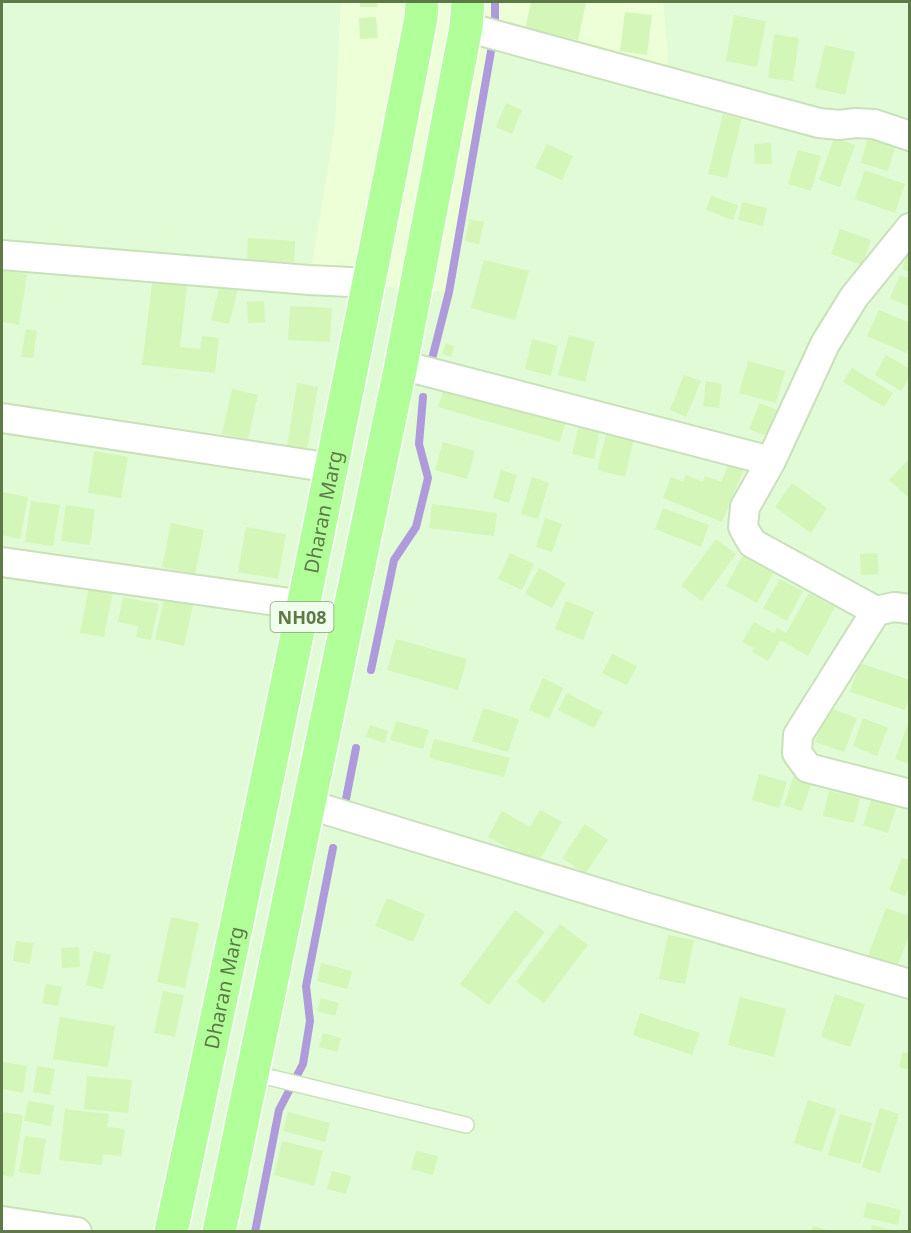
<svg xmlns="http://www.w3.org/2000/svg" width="911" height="1233" font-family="'Noto Sans',sans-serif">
<rect width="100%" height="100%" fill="#eafee3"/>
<path fill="#e1fbd7" d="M2,2H341L335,126L487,76L491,51L660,93L668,56L663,2H909V1231L2,1232Z"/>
<path fill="#edffd6" d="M341,2H663L668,56L660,93L491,51L449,292L309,280L335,126Z"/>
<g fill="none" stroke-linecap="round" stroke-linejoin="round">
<path stroke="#af9bdc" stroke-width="8" d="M495,23V2
M432,359L449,292L491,51
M371,670L394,560L416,527L428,478L419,444L423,397
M344,809L356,748
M255,1232L279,1110L303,1064L310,1021L306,986L333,848"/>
</g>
<path fill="#d4f6b8" d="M360,2H377L378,7H360Z
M531,2H586L578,40L525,29Z
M625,12L652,15L647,55L620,51Z
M734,15L766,21L757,67L726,61Z
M376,17L378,38L360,39L359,18Z
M774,34L799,38L793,81L768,78Z
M825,45L855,52L845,95L815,88Z
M506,103L522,110L512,134L496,127Z
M723,114L742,118L727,178L708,174Z
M870,130L898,138L888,171L861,163Z
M834,138L855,145L840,187L819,180Z
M771,143L772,164H755L754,144Z
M547,144L573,156L562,180L535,168Z
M798,150L821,156L811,191L788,184Z
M865,170L905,184L895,213L855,199Z
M711,196L738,205L733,220L706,210Z
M742,202L767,208L763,226L738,220Z
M470,219L484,222L479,244L465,241Z
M840,229L871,240L862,265L831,254Z
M248,238L295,241L294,262L247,260Z
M910,247V272L902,269Z
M484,260L529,271L515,320L471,308Z
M3,271L27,274L19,325L2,322Z
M900,275L910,279V307L890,298Z
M153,276L188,280L180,347L200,349L202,336L219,338L215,373L142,365Z
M221,281L239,285L229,324L211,320Z
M264,301L265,322L248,323L247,302Z
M290,306L332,308L330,342L288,340Z
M879,310L910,323V345L906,353L867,336Z
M26,329L37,331L33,358L21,357Z
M569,335L595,342L585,382L558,375Z
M532,339L558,346L551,376L525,369Z
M446,343L454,346L451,357L442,354Z
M886,355L910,369V376L901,391L875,375Z
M748,361L785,371L776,403L739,393Z
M852,368L893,393L884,407L843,382Z
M684,375L701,381L686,417L670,410Z
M706,381L722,384L719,408L703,406Z
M446,382L567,417L560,442L438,407Z
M297,383L318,387L307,450L287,447Z
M232,389L258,395L248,439L222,434Z
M760,403L782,412L771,438L749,429Z
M581,417L602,421L594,459L572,454Z
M609,423L636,429L625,477L597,470Z
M443,442L475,451L467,479L435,470Z
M94,451L128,457L121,498L88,493Z
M731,458L746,464L722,522L663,498L671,477L683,482L686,475L703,482L705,476L721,482Z
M910,458V499L889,480Z
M501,470L517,475L509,503L493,498Z
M532,477L549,483L538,519L521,514Z
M792,483L827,508L811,533L775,507Z
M2,492L28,497L20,539L2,535Z
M31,501L60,505L53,546L25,542Z
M432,504L497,513L494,536L429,528Z
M66,505L95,509L90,545L61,541Z
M663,508L709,525L701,547L655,529Z
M545,518L562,524L552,552L536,547Z
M171,523L204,530L195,574L162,567Z
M246,527L286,534L278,579L238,572Z
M716,539L736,554L702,601L681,586Z
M745,551L776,568L757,603L726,586Z
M510,553L534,564L522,590L498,579Z
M877,553L879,574L861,575L860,554Z
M539,568L566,583L552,608L525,594Z
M780,579L803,591L787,621L763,608Z
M89,587L113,591L104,637L80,633Z
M809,593L835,607L808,656L780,640L768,661L752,652L754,648L742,642L754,622L774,633L777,628L786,633Z
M123,597L159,604L151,640L136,637L138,626L118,622Z
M164,599L193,605L184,646L155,639Z
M566,601L594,612L583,640L555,629Z
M396,639L467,659L458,690L387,670Z
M612,654L637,666L627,685L602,673Z
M860,663L910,680V696L905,710L850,692Z
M543,678L563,688L549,719L529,710Z
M567,693L603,712L594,728L558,710Z
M827,707L857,718L844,752L815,742Z
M483,708L519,719L508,752L472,741Z
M863,718L888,728L877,756L853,746Z
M910,718V764L895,759Z
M396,721L429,730L423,749L390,740Z
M370,725L388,731L385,743L366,737Z
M434,739L510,758L504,777L429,758Z
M795,772L813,778L802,811L784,805Z
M759,774L787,782L779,808L752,800Z
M829,791L860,798L854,823L823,816Z
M871,800L896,808L888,833L863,825Z
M540,810L562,822L539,861L533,858L531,861L488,837L502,811L530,827Z
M585,824L608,840L585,874L562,858Z
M902,858L910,861V885L905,896L889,890Z
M387,898L425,914L413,942L375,926Z
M886,908L910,916V933L897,967L868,956Z
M515,910L545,932L489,1005L460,984Z
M171,917L199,923L185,988L157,982Z
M560,924L588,945L544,1003L516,982Z
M668,935L694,940L685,984L659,979Z
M16,941L33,943L30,964L13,961Z
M79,947L80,967L62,968L61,948Z
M94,951L111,955L103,989L86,985Z
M321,963L352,971L347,989L317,981Z
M46,984L62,987L58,1006L42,1003Z
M163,991L184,995L175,1037L154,1033Z
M835,994L865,1004L850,1047L821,1037Z
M740,997L786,1009L774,1057L728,1045Z
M321,998L339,1003L335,1016L317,1011Z
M640,1013L700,1033L692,1055L633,1035Z
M60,1017L115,1026L108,1067L53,1059Z
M323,1033L341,1038L337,1052L319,1047Z
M903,1052L910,1054V1070L899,1067Z
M2,1062L27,1066L23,1093L2,1089Z
M37,1066L55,1069L50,1095L33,1092Z
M87,1076L132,1080L128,1113L84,1109Z
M808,1100L836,1109L822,1152L794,1143Z
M28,1101L54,1105L51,1126L24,1121Z
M880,1108L899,1114L880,1173L862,1167Z
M65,1109L109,1114L107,1127L125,1129L121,1156L103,1154L102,1165L59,1160Z
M2,1112L23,1115L13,1177L2,1175Z
M288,1112L330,1123L325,1142L283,1131Z
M840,1114L872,1123L860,1164L828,1155Z
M25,1136L46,1139L40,1175L19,1172Z
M282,1141L323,1151L314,1186L274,1175Z
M416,1151L438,1156L433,1175L411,1169Z
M332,1171L351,1176L346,1194L327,1189Z
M867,1202L901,1210L898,1225L863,1217Z
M872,1225L895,1231L894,1232H871Z
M813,1226L830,1231V1232H811Z"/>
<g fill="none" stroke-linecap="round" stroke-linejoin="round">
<defs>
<path id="service" d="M252,1073L466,1125"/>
<path id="minor" d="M466,27L819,123L839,125L856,123L874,124L910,136
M910,228L854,297L825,344L771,461L745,507L743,527L752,543L876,611L894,607L910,609
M2,255L309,280L370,283
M401,365L771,461
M2,418L332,468
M2,562L304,605
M876,611L798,735L797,753L808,768L910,794
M307,804L635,904L910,984
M2,1221L77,1232"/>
<g id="primary">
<path id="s1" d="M171,1232C258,828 342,424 421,18L422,2"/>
<path d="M219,1232L401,365L466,27L468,2"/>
</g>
</defs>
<use href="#service" stroke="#c9e1bb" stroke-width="18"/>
<use href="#minor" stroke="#c9e1bb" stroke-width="32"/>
<use href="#primary" stroke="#fff" stroke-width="36"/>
<use href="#service" stroke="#fff" stroke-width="15"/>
<use href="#minor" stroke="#fff" stroke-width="28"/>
<use href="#primary" stroke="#b0ff99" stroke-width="33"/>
</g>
<g text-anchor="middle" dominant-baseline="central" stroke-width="6" stroke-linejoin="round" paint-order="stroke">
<rect fill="#f0ffeb" stroke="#8aa078" stroke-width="1.5" x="270.5" y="602" width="63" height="30" rx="4.5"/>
<g font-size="18" font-weight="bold" fill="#5f7847">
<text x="302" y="617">NH08</text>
</g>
<g font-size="20" fill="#5f7847" stroke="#f0ffeb">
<text stroke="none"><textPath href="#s1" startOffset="736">Dharan Marg</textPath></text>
<text stroke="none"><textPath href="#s1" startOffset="250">Dharan Marg</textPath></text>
</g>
</g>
<rect width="911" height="1233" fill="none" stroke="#5f7847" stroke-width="6"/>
</svg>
